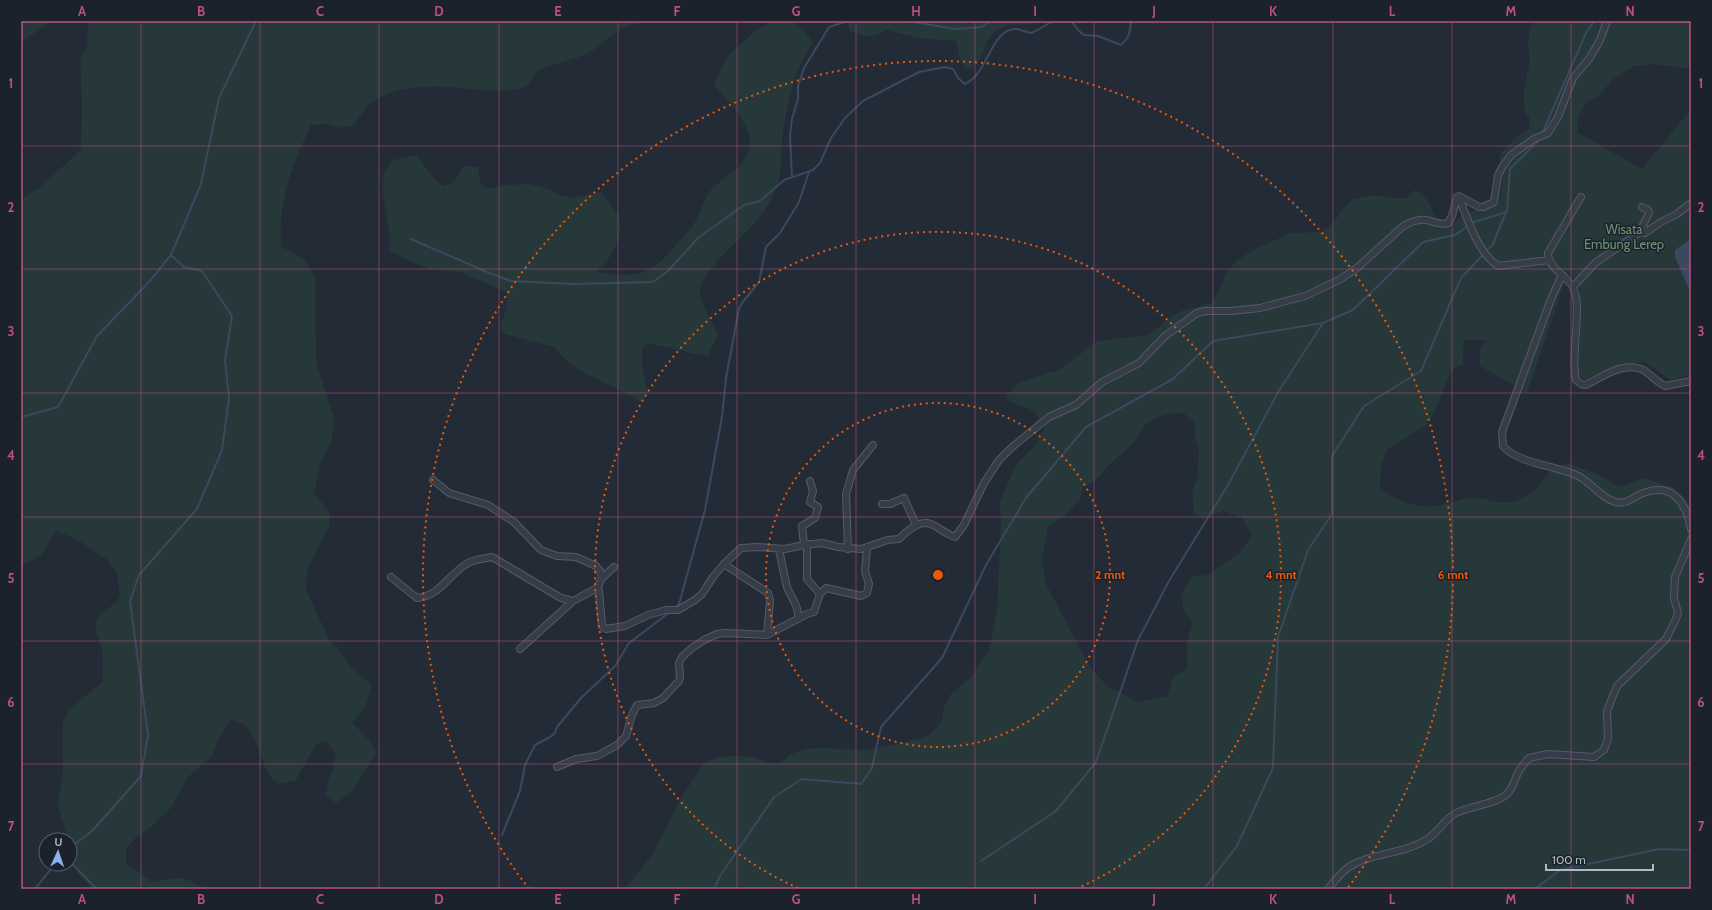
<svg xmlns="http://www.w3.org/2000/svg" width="1712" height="910" font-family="Cabin,sans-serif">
<rect width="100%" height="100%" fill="#232b37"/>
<path fill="#263839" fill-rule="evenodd" d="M21,21H53L25,39L21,45Z
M88,21H643C635,25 627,25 620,29C608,37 598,48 586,54C571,61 555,63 540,70C532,75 533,85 518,89C502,93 486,90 470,89C438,85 396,83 370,104C364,109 359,119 354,125L341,128L329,124L311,125C297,155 284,185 281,219C280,228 281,237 281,246L304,259L315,277L316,362L335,422L331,442L320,464L314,493L330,513L329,526L307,570L306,590L328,637L352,668L372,685L365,708L352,723L365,735L377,752L352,792L336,803L326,796C327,782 333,770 336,756L327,741L316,744L296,780L278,784C275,781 270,777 268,773C258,755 256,722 231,720L220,736L212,756L187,778L171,808L149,829L136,837L126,850V864L152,882C176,878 184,873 203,889H92L77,872L70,847V840H68L58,805L63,770V722L69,710L103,681V654L95,627L97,618L117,601L120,596L117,572L106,559L87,546L72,537L55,531L42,554L21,567V199L40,187L81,150L82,104L80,59L87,48Z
M774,21H793L805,32L813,43C792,71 786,109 782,143C781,155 782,168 779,180C775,195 764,212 754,224C741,239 695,276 700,295C703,307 712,323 718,334L708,356C696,355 654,343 648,344C646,345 645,346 643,347L642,363L647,390L646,397L641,401L579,370L568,362L554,347L505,334L500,329C502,316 512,303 505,292L460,272L430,269L402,258L389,250C393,226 378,196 384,173C386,169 390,164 393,160L416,155L433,177L443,186C455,184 458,176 463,166L478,167L480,181L483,187L490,189L503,185L530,184L549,189L561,196L573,198L601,192C606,199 612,206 617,213C625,225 617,247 609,258C604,263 600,266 597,272C634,280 653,274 677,244C684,236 692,228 697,218C702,210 704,198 710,191C723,176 749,167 750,143C750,121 727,101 714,85L726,58L731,53L756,30Z
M848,21H1044C1029,28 1013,21 1000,28C982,37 986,62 969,69L965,68L960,60L956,41L918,38L887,30L874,36H863L849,30Z
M1533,21H1691V69L1654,64L1634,66L1615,78L1599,95L1586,103L1578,117L1577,132L1642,169L1691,109V375L1671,380L1645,362L1612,367L1585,380L1579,374L1580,287L1568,272L1527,393L1480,366V349L1486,340H1464L1463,364L1455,368L1450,374L1434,413L1427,424L1386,451L1381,467L1380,488C1400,502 1420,511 1445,504C1454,502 1463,498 1472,498C1494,498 1502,509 1525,497C1537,492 1541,482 1549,473C1553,469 1562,466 1567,463L1600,475L1617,486L1624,485L1644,478L1673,487L1690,503L1691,889H625L654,852L659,841L682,796L706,761L719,757L732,756L753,757L772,764L779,763L785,760L789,755L805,749L819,748L869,750L922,738L928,735L938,726L942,720L944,707L950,695L971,677L989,650L997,612L1001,526L1000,501L1016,465L1035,446L1045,428C1041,421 1036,412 1028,408C1019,404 1012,405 1006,396L1019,383L1045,374L1058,371L1097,341L1149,335L1164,322L1181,311L1211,303L1216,297L1226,273L1237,260L1261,246L1292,233L1321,232L1332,224L1347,204L1353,199L1372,195L1405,199L1415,190C1430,197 1433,212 1438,227L1448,226L1457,220L1462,215L1477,209L1491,208L1499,202L1501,196L1503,174L1499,162L1501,153L1516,137L1528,130L1530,124L1529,117L1525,112L1523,96L1530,59L1528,46L1529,33ZM1174,413H1183L1195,422V437L1199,450L1197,480L1192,491L1194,513L1202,519L1223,511L1241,517L1252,536L1239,553L1208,575L1193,576L1181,594L1184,612L1193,621L1187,643V668L1173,677L1168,696L1138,702L1107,686L1088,664L1046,584L1042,560L1048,527L1063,517L1080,499L1083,487L1095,481L1109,465L1135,442L1145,425L1161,416Z"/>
<path fill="#3a495f" d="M1691,239V294L1675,257V250Z"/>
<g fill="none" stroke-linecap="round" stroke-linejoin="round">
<path stroke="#3a495f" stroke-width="2" d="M1071,21L1079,31L1084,35L1098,36L1121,45C1129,39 1131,31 1131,21
M1542,134L1586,33L1594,21
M792,177L790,136L792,119L798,99V86L804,68L829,27L845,22L879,21L914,22L955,29L982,27L990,21
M411,239L487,272L511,281L573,284L653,282L668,271L698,238L744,205L760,201L784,180L813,170L820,163L831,138L845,118L863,101L919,72L945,67L953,69L958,78L965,84C990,72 990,28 1017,29C1021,30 1027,32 1032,33L1053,21
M21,417L58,407L97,336L149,282L171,255L201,184L219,98L256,21
M675,608L679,604L705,510L722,417L726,378L739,309L742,303L759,282L766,247L780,233L799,202L809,172
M502,835L520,791L525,765L535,745L550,737L555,733L557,727L581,698L615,666L629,643L670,612
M70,848L92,831L141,776L148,735L130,601L139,575L197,509L222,450L229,398L225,361L232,316L202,271L184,267L171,255
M981,861L1056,811L1096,762L1138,640L1169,581L1228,485L1280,389L1323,323
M70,862L97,889
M35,889L55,864
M714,889L720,876L774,797L802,779L861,784L872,768L881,727L942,658L986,565L1026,498L1086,427L1173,379L1213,341L1323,323L1353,310L1423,242L1455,235L1474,222L1507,212L1510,169L1541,138
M1204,889L1237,846L1273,768L1278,637L1308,550L1332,514V456L1364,406L1421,371L1461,278L1493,244L1506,212
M1535,889L1560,870L1659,849L1691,850"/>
<defs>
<path id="minor" d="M1581,197L1548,253C1547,267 1567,276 1573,287C1583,306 1570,356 1576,380L1581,384L1586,385C1603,376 1625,360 1645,371C1652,376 1657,382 1665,386L1691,381
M1457,199L1461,203C1470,225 1478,252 1498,266L1549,260
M1642,207L1648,210L1649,213L1643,225L1645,233L1661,222L1677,214L1691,203
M1562,275L1551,299L1502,432L1503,446C1517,463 1556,466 1576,475C1591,481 1600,498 1616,502C1626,505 1633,497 1641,494C1672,481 1686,502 1691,529
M1573,287L1595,263L1643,230
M433,480L449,493L488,505L514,522L541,550L557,556L576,557L596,566L600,571L602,578
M882,504H890L904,498L916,525
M807,544V579L820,594
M804,545L802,526L815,518L818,507L810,502L813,491L810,481
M848,549L846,494L853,470L873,445
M779,550C782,562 784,575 787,587C791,599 799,604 798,619
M724,564L768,593L770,600L767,635
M391,577L417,598C438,597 448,576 465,565C472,559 483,559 492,557L561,598L573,601L597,588L599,590L602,626L606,629L625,626L648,615L666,610H678L695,600L702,594L713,577L724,564L741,548L757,547L785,549L804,545L822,543L838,547L861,549L888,540L899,539C908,530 922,517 935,526C942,530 948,535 955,537L964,525L984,483L999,460L1011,448L1049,417L1076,405L1102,382L1139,363L1165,336L1197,313L1205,311H1231L1260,308L1305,296L1339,280L1357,268L1401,228C1408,223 1417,219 1426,220C1433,221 1441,226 1448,223L1452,216L1457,197L1459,196L1479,207H1483L1494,202L1498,175L1503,166L1511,155L1534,139L1548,133L1558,117L1573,78L1589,59L1600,40L1607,21
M597,588L602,578L614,567
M520,649L573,601
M557,767L576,759L597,756L617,745L626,736L632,715L637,705L654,703L663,698L679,681L680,677L679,663L682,657L692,648L704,640L717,634L725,633L767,635L807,614L814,612L820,594L826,588L861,596L867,593L869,584L865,571L867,548
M1328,889C1334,882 1341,872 1349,867C1372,852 1404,855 1429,838C1438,832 1446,818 1456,813C1470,806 1496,804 1507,794C1513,788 1514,781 1518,773C1520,768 1525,763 1529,758L1548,754L1594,757L1604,750L1608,738L1607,711L1617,686L1666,639L1676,619L1678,613L1674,598L1675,577L1691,539"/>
</defs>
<use href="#minor" stroke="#555b66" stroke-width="8"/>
<use href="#minor" stroke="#373d48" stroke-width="6"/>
</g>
<path fill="none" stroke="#bc5080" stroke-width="1" stroke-opacity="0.55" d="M141,21V889M260,21V889M379,21V889M499,21V889M618,21V889M737,21V889M856,21V889M975,21V889M1094,21V889M1213,21V889M1333,21V889M1452,21V889M1571,21V889M21,146H1691M21,269H1691M21,393H1691M21,517H1691M21,641H1691M21,764H1691"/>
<g fill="none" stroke="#e8590c" stroke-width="2" stroke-dasharray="2 4">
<circle cx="938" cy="575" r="172"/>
<path d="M798 888A343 343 0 1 1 1078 888"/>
<path d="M529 889A515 515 0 1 1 1347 889"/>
</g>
<g text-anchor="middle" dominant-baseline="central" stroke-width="3" stroke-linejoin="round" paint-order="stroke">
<g font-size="13" fill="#6b9275" stroke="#1c222c">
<text x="1624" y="229">Wisata<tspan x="1624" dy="15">Embung Lerep</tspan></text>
</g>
</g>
<circle cx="938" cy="575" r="6" fill="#e8590c" stroke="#1c222c" stroke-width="2"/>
<g font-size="12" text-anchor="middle" font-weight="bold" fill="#e8590c" stroke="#1c222c" stroke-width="3" stroke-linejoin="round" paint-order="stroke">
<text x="1110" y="579">2 mnt</text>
<text x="1281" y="579">4 mnt</text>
<text x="1453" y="579">6 mnt</text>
</g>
<rect width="1712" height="910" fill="none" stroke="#1c222c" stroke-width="44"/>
<g transform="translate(58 852) rotate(3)"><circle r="19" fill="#1c222c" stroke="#585e69"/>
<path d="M0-3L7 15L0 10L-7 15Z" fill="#8db0ed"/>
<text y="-6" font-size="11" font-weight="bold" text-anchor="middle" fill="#b2b8c4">U</text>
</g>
<path d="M1546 864v6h107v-6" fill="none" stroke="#b2b8c4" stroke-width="2"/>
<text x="1552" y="864" font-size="12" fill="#b2b8c4" stroke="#1c222c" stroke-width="3" paint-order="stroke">100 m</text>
<rect x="22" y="22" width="1668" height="866" fill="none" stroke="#bc5080" stroke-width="1.5"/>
<g font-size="13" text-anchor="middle" font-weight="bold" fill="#bc5080">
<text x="82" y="16">A</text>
<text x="201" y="16">B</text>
<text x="320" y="16">C</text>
<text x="439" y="16">D</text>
<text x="558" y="16">E</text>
<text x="677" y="16">F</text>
<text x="796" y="16">G</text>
<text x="916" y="16">H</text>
<text x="1035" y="16">I</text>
<text x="1154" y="16">J</text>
<text x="1273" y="16">K</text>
<text x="1392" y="16">L</text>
<text x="1511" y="16">M</text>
<text x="1630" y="16">N</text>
<text x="11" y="88">1</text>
<text x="1701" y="88">1</text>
<text x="11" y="212">2</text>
<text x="1701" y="212">2</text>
<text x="11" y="336">3</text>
<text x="1701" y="336">3</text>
<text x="11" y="460">4</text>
<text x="1701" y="460">4</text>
<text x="11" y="583">5</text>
<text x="1701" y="583">5</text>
<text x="11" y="707">6</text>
<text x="1701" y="707">6</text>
<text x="11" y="831">7</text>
<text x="1701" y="831">7</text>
<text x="82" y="904">A</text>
<text x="201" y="904">B</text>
<text x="320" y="904">C</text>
<text x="439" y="904">D</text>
<text x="558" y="904">E</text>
<text x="677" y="904">F</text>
<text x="796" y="904">G</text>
<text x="916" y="904">H</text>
<text x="1035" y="904">I</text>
<text x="1154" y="904">J</text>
<text x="1273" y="904">K</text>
<text x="1392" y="904">L</text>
<text x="1511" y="904">M</text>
<text x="1630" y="904">N</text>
</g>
</svg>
